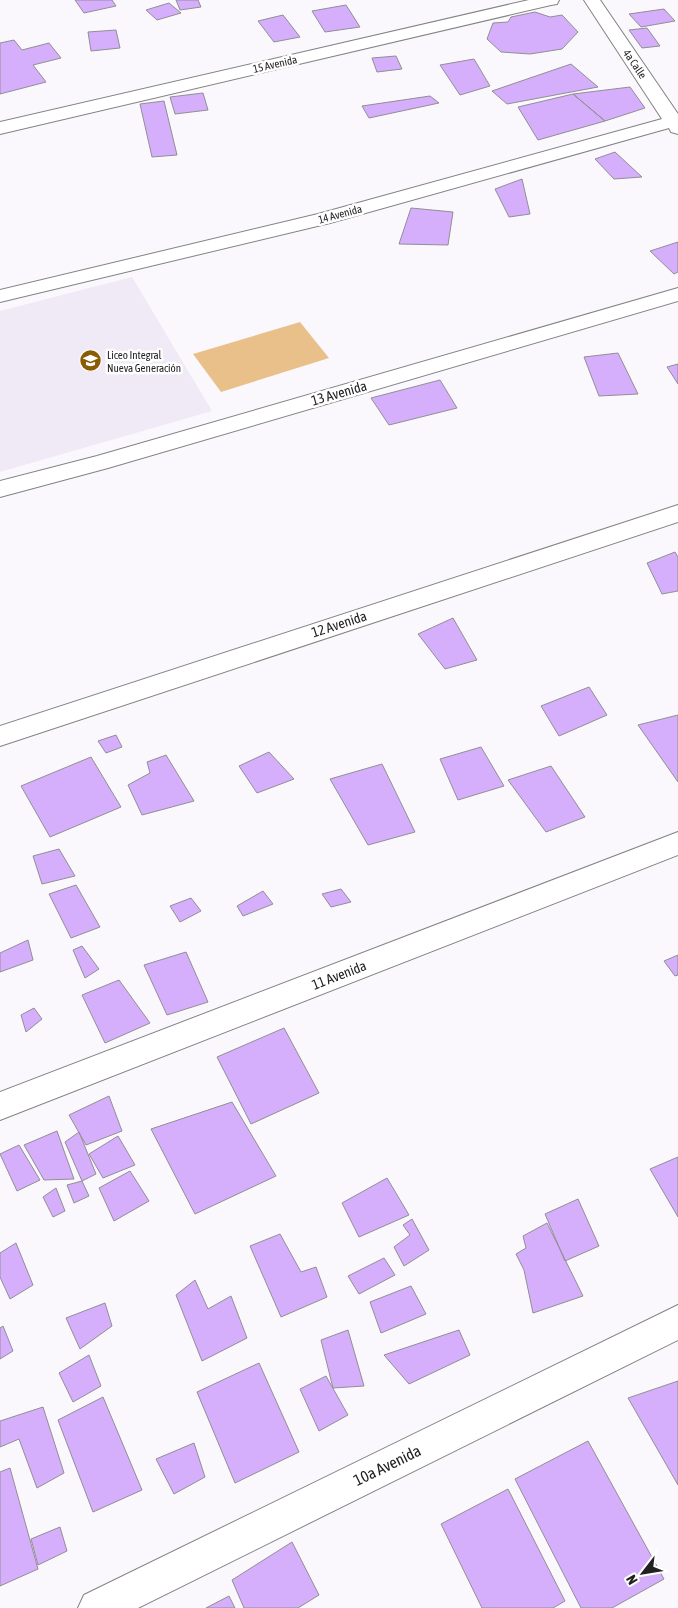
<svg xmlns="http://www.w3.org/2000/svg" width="678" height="1608" font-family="'Asap Condensed',sans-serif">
<rect width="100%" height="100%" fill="#faf8fc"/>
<path fill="#efeaf5" d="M132,277L212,411L0,472V311Z"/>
<path fill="#e9c08a" d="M300,322L329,358L221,392L193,354Z"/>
<path fill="#d5aefc" stroke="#918f93" d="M75,0H112L116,6L84,13Z
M176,0H198L201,7L180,10Z
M169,3L181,13L157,20L146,10Z
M346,5L360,27L325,32L312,11Z
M664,9L675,21L641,27L629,14Z
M535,12L550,17L562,15L578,32L562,49L530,54L501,52L487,39L493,23L508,22L511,17Z
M283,15L300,37L274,42L258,21Z
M647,28L660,46L642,48L629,30Z
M116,30L120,48L91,51L88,32Z
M14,40L22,50L49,43L61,58L33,65L46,82L0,94V43Z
M396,56L402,69L377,72L372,58Z
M474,59L490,86L460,95L440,65Z
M571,64L598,87L507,104L492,91Z
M630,87L645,108L605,121L573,94Z
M203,93L208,110L175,114L170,97Z
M573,94L605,121L538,140L518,107Z
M430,96L439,103L369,118L362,106Z
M164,101L177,155L152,157L140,104Z
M615,152L642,177L614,179L595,159Z
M522,179L530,214L509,217L495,189Z
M411,208L453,212L448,245L399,244Z
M678,242V272L674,274L650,251Z
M618,353L638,394L599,396L584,357Z
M678,364V384L667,367Z
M440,380L457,408L389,425L371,398Z
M675,552L678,557V591L662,594L647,563Z
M453,618L477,660L445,669L418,634Z
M589,687L607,715L559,736L541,706Z
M678,715V782L638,725Z
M116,735L122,747L106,753L98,741Z
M481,747L504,786L458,800L440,759Z
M269,752L294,779L257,793L239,766Z
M166,755L194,801L142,815L128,785L150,773L147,762Z
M91,757L121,807L50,837L21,786Z
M382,764L415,832L368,845L330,779Z
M551,766L585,817L546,832L508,780Z
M59,849L75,876L42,884L33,856Z
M76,885L100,927L71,938L49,894Z
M341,889L351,902L331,907L322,894Z
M263,891L273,904L243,916L237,906Z
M191,898L201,911L180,922L170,906Z
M28,940L33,960L0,972V953Z
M82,946L99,969L85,978L73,950Z
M186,952L208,1002L167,1015L144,965Z
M678,955V975L675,976L664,961Z
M119,980L150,1023L105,1043L82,995Z
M34,1008L42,1019L26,1032L21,1015Z
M284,1028L319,1093L251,1124L217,1057Z
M109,1096L122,1131L86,1145L69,1115Z
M232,1102L276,1176L195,1214L151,1129Z
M57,1131L74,1179L44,1180L24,1145Z
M79,1132L96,1174L82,1181L65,1142Z
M118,1136L135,1165L103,1178L89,1154Z
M19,1145L40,1180L17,1191L0,1154Z
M678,1157V1217L650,1169Z
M130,1171L149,1201L114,1221L99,1188Z
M387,1178L409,1215L359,1237L342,1203Z
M82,1181L89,1196L74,1203L67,1185Z
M56,1188L65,1211L53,1217L43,1197Z
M578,1199L599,1246L565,1261L545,1214Z
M412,1219L429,1250L404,1266L394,1247L410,1235L403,1225Z
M547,1223L583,1296L533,1313L524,1270L516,1254L526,1248L523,1236Z
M280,1234L301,1272L316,1267L327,1297L281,1317L250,1246Z
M16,1243L33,1285L10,1299L0,1277V1253Z
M384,1258L395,1275L359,1294L348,1276Z
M195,1280L208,1309L231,1296L247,1338L202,1361L176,1295Z
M411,1286L426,1314L381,1333L370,1302Z
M105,1303L112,1326L80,1349L66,1318Z
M3,1326L13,1351L0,1359V1328Z
M348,1330L364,1386L333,1388L321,1340Z
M459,1330L470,1355L409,1384L384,1355Z
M89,1355L101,1386L73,1402L59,1373Z
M259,1363L299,1452L235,1483L197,1392Z
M326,1376L348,1415L319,1431L300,1389Z
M678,1381V1485L628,1398Z
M103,1397L142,1490L93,1512L58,1420Z
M43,1407L64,1473L37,1488L19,1439L0,1447V1421Z
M588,1441L664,1579L612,1608H581L515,1479Z
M194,1443L205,1477L174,1494L156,1459Z
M10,1468L38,1569L0,1586V1472Z
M508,1489L565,1601L553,1608H482L441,1524Z
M60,1527L67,1551L38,1565L31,1539Z
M292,1542L319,1595L298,1608H244L232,1580Z
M229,1596L235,1608H206Z"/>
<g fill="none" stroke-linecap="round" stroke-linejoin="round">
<defs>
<path id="street" d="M529,0H559L557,4L551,5L0,134V122Z
M584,0H600L678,114V134L671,132L669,128L330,223L0,302V290L318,214L662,119Z
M678,288V301L108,468L0,497V481L97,456Z
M678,505V522L0,746V726Z
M678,832V855L0,1120V1092Z
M678,1305V1340L138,1608H78L84,1595Z"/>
</defs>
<use href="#street" stroke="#838285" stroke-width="2"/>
<use href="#street" fill="#fff" fill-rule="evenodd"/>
</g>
<defs>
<symbol id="school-disc" viewBox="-11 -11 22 22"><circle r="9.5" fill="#8b5b03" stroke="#fff"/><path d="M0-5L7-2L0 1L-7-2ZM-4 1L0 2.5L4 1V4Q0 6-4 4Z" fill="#fff"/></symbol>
</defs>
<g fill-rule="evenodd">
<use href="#school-disc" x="78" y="348" width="25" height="25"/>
</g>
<g text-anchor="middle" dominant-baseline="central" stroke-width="5" stroke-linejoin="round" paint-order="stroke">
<g font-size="11" fill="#212122" stroke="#fff">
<text transform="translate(275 64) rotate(-13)">15 Avenida</text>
<text transform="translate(635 64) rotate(56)">4a Calle</text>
<text transform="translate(340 214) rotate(-15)">14 Avenida</text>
</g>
<g font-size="11" fill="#212122" stroke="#fff" text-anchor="start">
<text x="107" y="355">Liceo Integral<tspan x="107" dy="13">Nueva Generación</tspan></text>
</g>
<g font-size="14" fill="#212122" stroke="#fff">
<text transform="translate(339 393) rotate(-16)">13 Avenida</text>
<text transform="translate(339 624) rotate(-18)">12 Avenida</text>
<text transform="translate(339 975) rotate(-21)">11 Avenida</text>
</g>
<g font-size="16" fill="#212122" stroke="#fff">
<text transform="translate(387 1465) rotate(-26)">10a Avenida</text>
</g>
</g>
<g transform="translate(643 1573) rotate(239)" stroke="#ffffff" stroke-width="4" paint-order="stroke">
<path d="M0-4L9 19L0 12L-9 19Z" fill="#212122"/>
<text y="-8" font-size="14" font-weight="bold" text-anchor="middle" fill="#212122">N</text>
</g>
</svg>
